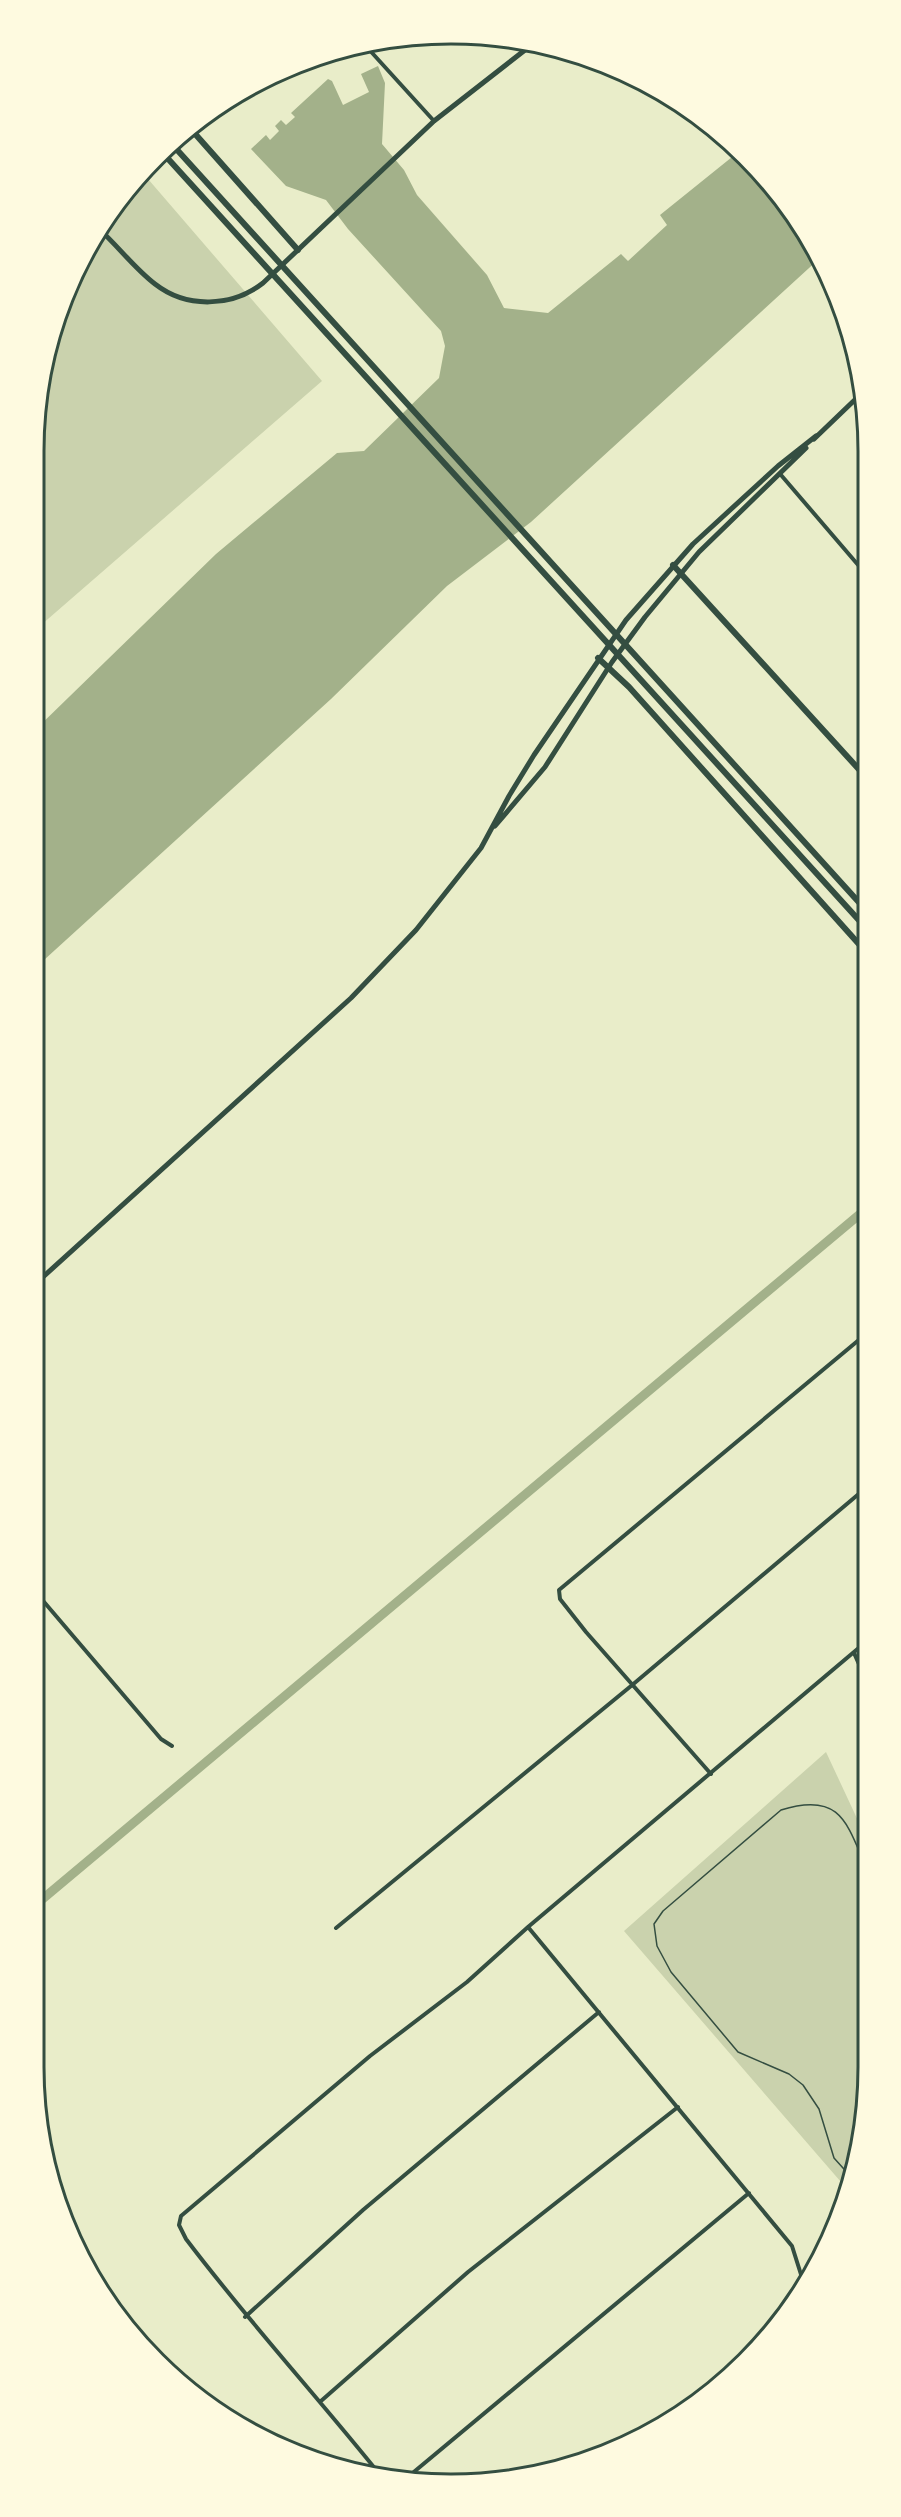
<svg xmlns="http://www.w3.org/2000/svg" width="901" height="2517" font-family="'Golos Text',sans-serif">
<rect width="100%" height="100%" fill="#e9edc9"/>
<path fill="#cad2ad" d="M142,172L322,381L33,632V451L47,343L76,266L119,197Z
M826,1752L868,1842V2066L854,2174L847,2189L624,1931Z"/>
<path fill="#a3b18a" d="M378,66L385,83L382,144L404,170L417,195L487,275L504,308L548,313L621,254L628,261L667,225L660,215L737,153L764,175L820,258L531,522L447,586L331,699L33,970V732L216,554L337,453L364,451L439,378L445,346L441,331L348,229L326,200L286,186L251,149L266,135L270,140L279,131L275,126L281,120L286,125L295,117L291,113L328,79L332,81L343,105L369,92L361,74Z"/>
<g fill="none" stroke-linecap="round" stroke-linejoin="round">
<path stroke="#a3b18a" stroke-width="9" d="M33,1907L866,1209"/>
<path stroke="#344e41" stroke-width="1.5" d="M852,2178L834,2158L819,2109L803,2085L789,2074L738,2052L671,1972L657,1946L654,1924L663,1911L781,1810C842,1791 847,1824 868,1872"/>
<path stroke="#344e41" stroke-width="4" d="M364,44L434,121
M781,475L865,573
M33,1589L161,1739L172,1746
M854,1653L867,1682
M711,1774L586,1632L560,1599L559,1590L866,1334
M528,1927L792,2246L804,2284
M336,1928L631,1686L867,1487
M245,2317L363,2210L599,2012
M321,2401L468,2272L678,2107
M381,2476C317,2396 248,2321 186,2239L179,2225L181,2216L370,2056L467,1982L528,1927L867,1641
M403,2481L749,2193"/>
<path stroke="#344e41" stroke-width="5" d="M99,229C118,246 135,269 155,284C187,309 232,307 263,283L434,121L534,43
M814,439L863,392
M495,826L545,767L612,662L645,617L699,552L806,448
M33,1286L351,998L416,930L481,848L509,796L534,755L626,620L693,544L778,466L816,436"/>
<path stroke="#344e41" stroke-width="6" d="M189,127L298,250
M170,142L865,909
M161,151L866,928
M673,565L865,776
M598,658L629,687L866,952"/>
</g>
<path d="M0 0H901V2517H0ZM451 44H451A407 407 0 0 1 858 451V2067A407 407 0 0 1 451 2474H451A407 407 0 0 1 44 2067V451A407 407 0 0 1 451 44Z" fill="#fefae0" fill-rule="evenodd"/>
<path fill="none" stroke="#344e41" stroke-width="3" d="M451 44H451A407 407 0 0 1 858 451V2067A407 407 0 0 1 451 2474H451A407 407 0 0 1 44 2067V451A407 407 0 0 1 451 44Z"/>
</svg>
